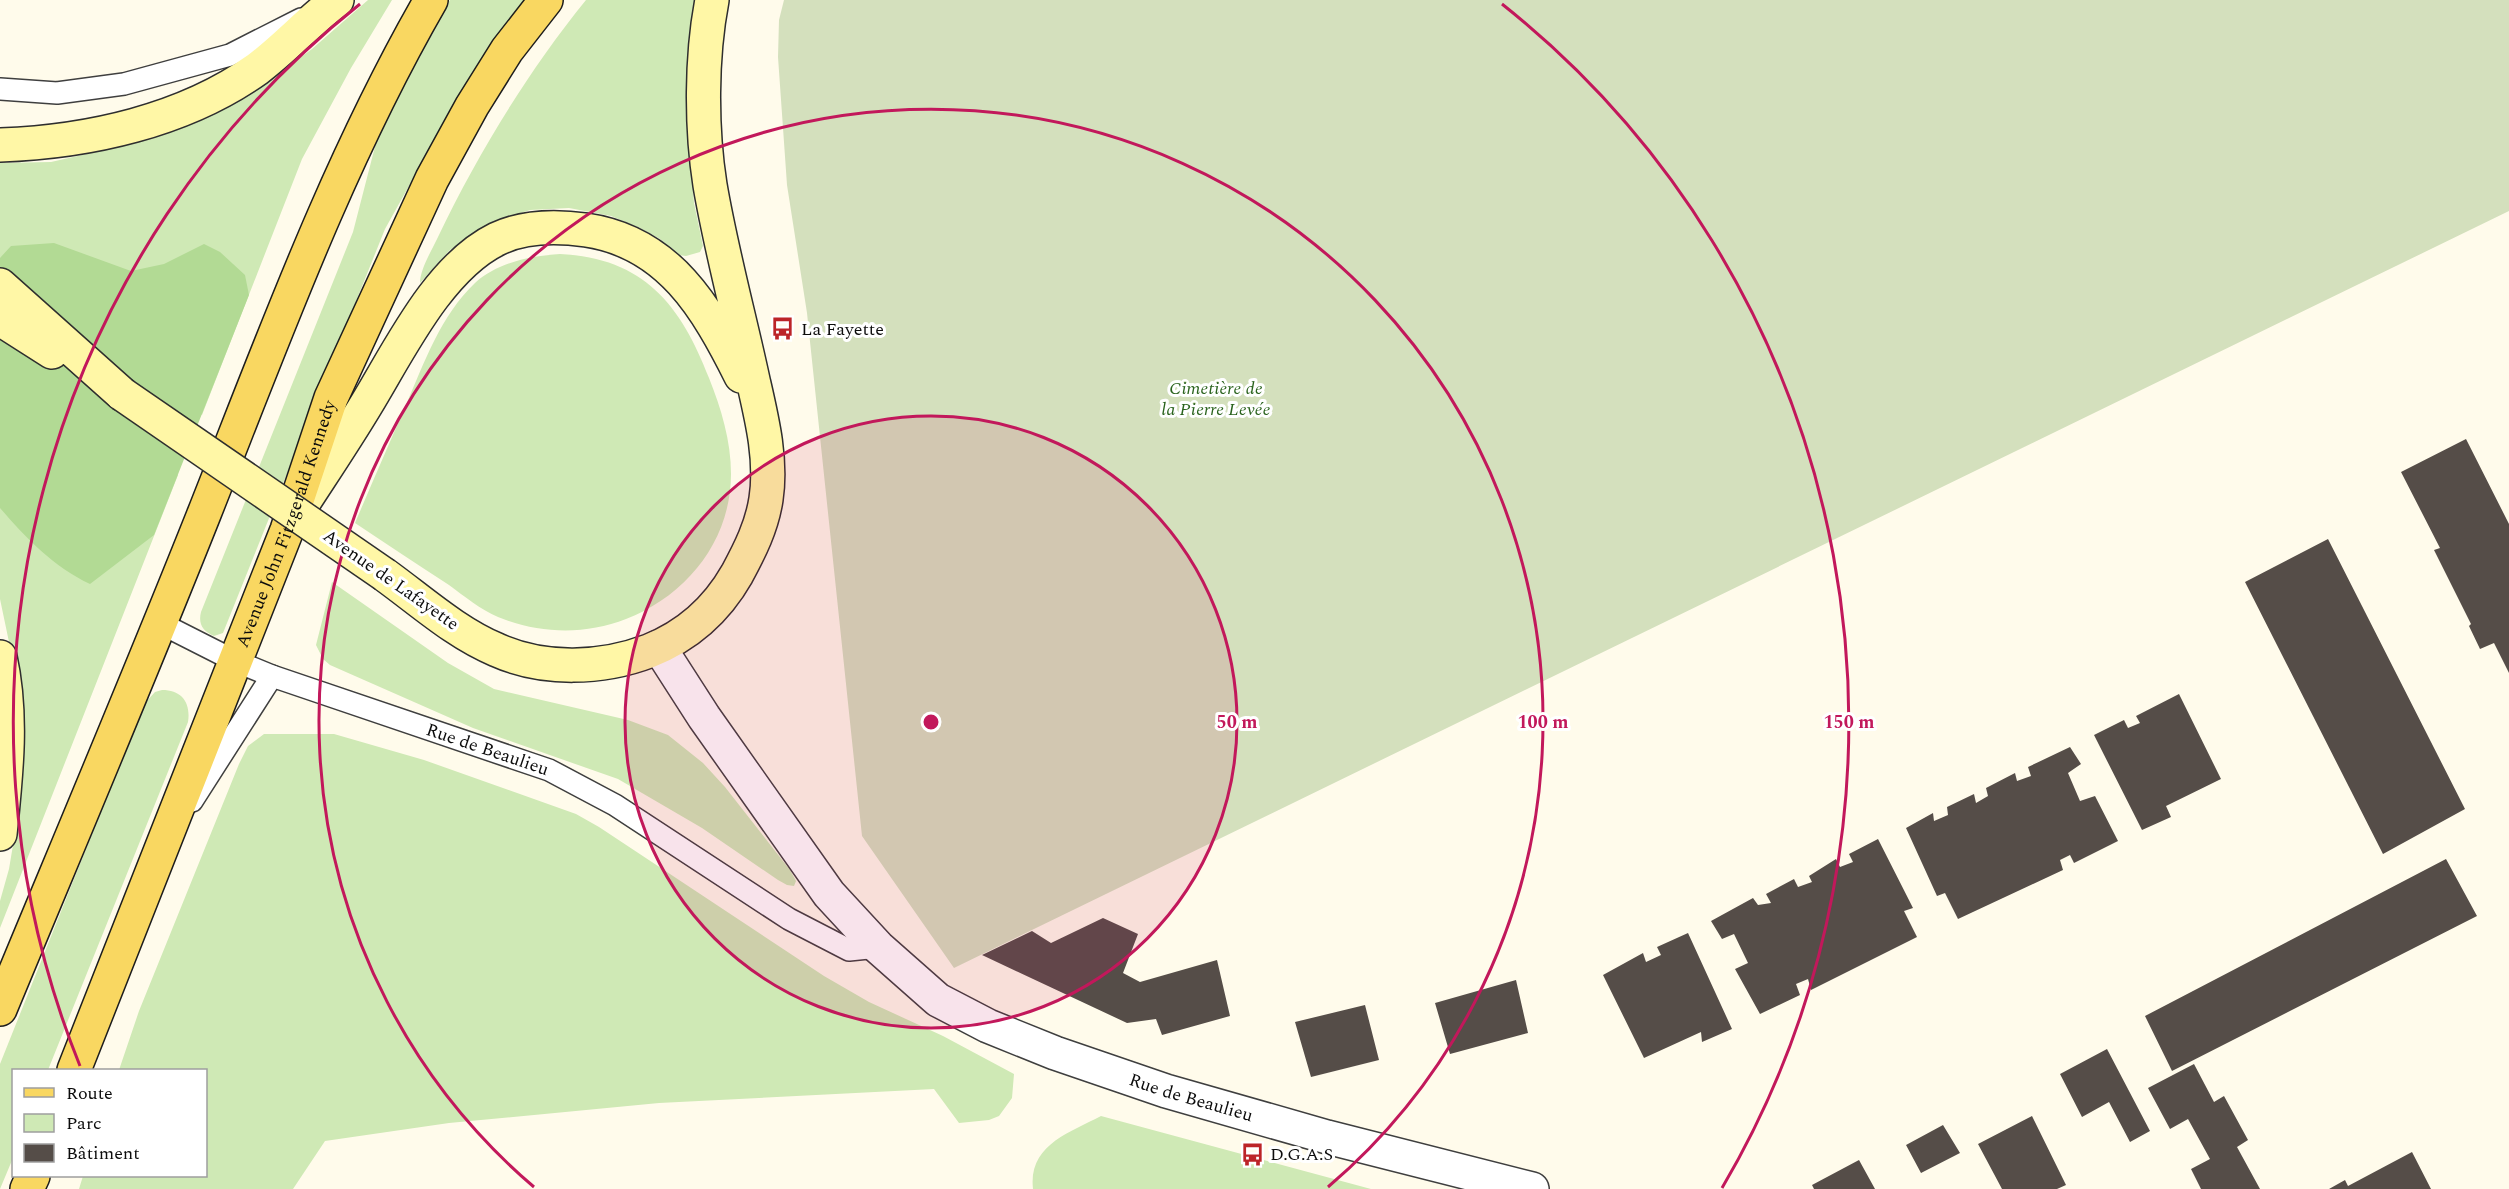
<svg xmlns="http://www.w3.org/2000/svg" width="2509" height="1189" font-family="Spectral,serif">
<rect width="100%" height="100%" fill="#fffbeb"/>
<path fill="#cfe9b5" d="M368,0H392L351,68L302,159L202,415L103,346L0,258V163L51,162L135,143L213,112L262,85L312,49Z
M450,0H530L463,89L385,229L223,633L214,636C203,631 198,624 201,612L353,232L378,135L416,59Z
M586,0H698L689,137L694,203L703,246L700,252L686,256L678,255L660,239L640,228L611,216L569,208L530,210L503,219L476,232L450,250L420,283C420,269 432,250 438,237C477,155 529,70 586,0Z
M560,254C644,258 681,305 709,378C721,408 731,441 731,474C731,541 686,596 626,619C585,635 540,634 498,617C481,610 464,596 449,585C417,564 386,544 355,523C372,483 389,444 406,405C424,363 441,315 475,283C498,262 531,256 560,254Z
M0,349L178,475L0,928V901L9,869L19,809L24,761L14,666L0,599Z
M332,582L448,663L494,689L628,720L668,735L703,763L725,787L790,870L796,881L794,886L787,885L778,880L702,828L618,779L473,728L330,665L323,659L316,645Z
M162,690C182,690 191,703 188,722L48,1070H14L13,1158L0,1189V1064L144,704L155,692Z
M264,734H334L424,760L576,814L599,827L824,976L869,1002L943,1036L1014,1074L1012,1098L999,1116L989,1120L959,1123L934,1089L659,1103L449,1123L325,1141L293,1189H79L83,1176H206V1070H119L139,1011L239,764L248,746Z
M1101,1116L1371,1189H1033C1028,1145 1069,1133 1101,1116Z"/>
<path fill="#b2da94" d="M54,243L131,271L164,264L204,244L220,252L245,275L249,295L154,535L90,584C54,567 26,538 0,508V258L11,246Z"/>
<path fill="#d4e0bd" d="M784,0H2509V211L954,968L862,836L807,313L787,185L778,57L779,20Z"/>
<path fill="#554d48" d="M2466,439L2509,524V673L2494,643L2480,649L2469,626L2471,624L2434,550L2440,548L2401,472Z
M2328,539L2465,809L2383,854L2245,582Z
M2179,694L2221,779L2166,806L2171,817L2142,830L2094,735L2124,720L2128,728L2140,723L2136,716Z
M2070,747L2081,764L2068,773L2080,801L2095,796L2118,841L2074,863L2070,855L2060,860L2063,870L1958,919L1945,893L1937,896L1906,828L1933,813L1934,821L1948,815L1947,807L1974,794L1976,803L1988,796L1986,788L2015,773L2017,781L2031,776L2028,767Z
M1878,839L1913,908L1904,911L1917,937L1811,990L1808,979L1796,984L1800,995L1760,1014L1735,969L1748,963L1734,934L1722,939L1711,921L1753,898L1758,905L1771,903L1766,894L1794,879L1798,887L1812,882L1809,876L1836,859L1840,867L1853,862L1849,854Z
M2446,859L2477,916L2172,1071L2145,1016Z
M1103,918L1138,934L1123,973L1140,982L1217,960L1230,1016L1162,1035L1156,1019L1127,1023L982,955L1032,931L1051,943Z
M1688,933L1732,1029L1702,1042L1701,1032L1644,1058L1603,975L1643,953L1646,962L1661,955L1657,947Z
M1516,980L1528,1033L1450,1054L1435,1003Z
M1365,1005L1379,1060L1311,1077L1295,1022Z
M2107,1049L2150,1131L2130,1142L2109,1102L2082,1117L2060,1074Z
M2194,1064L2214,1102L2224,1096L2248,1140L2237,1147L2260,1189H2201L2191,1169L2210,1159L2188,1119L2170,1129L2148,1088Z
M2032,1116L2066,1185L2057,1189H2002L1978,1144Z
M1943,1125L1960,1153L1921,1173L1906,1145Z
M2412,1152L2431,1189H2329L2345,1180L2348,1186Z
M1859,1160L1875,1189H1814L1812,1185Z"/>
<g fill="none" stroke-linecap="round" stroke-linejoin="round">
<defs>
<g id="lane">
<path d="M0,89L57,93L124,84L230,55L301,19"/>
<path d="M160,623L235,661L272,676"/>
<path id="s1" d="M192,801L272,676L549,770L615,805L789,919L849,950L878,947"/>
</g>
<g id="street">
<path id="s2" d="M659,647L704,717L829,894L878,947L938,1000L988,1026L1055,1053L1166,1091L1327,1137L1532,1189"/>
</g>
<path id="secondary" d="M0,145C88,142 184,121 257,69C285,48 309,21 337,0
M0,285L122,394
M0,319L52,352
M300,508C322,474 345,440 366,405C399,351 438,268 497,239C524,226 557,226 586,230C669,242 707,308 741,376
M385,575C421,601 456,633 497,650C544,671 602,669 649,651C687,636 717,609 737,574C750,550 762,526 766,499C772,460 762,419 753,380C739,315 721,250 710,185C701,128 701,57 712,0
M0,657C13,715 6,776 0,834"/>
<g id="primary">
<path d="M0,1009C68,845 138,680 204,514C273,340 337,163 431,0"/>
<path id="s3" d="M74,1070L287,530L331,398L432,179L472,106L507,50L546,0"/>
<path d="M27,1189L33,1176"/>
</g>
</defs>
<use href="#lane" stroke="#3f3f3f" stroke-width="24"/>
<use href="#street" stroke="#3f3f3f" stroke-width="36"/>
<use href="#secondary" stroke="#2e2e2e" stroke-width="36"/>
<use href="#primary" stroke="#1d1d1d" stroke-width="36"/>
<use href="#lane" stroke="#fff" stroke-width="21"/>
<use href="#street" stroke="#fff" stroke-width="33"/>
<use href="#secondary" stroke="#fff7a6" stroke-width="33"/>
<use href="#primary" stroke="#f9d761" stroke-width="33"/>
<defs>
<path id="secondary-bridge" d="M122,394L385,575"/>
</defs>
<use href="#secondary-bridge" stroke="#2e2e2e" stroke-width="36" stroke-linecap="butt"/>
<use href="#secondary-bridge" stroke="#fff7a6" stroke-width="33"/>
</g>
<circle cx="931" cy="722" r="306" fill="#c2185b" fill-opacity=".12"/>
<g fill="none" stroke="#c2185b" stroke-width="3">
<circle cx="931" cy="722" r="306"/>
<path d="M534 1187A612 612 0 1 1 1328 1187"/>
<path d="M80 1066A918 918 0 0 1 360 4M1502 4A918 918 0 0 1 1722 1188"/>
</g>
<defs>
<symbol id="bus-bare" viewBox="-9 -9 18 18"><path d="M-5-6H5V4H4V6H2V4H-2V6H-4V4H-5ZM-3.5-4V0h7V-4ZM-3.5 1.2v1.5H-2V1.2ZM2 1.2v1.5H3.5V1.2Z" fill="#bc2428" stroke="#fff" stroke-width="2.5" paint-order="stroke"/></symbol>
</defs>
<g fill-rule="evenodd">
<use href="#bus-bare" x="766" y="312" width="33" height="33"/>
<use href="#bus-bare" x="1236" y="1138" width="33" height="33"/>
</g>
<g text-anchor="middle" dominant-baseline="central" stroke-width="6" stroke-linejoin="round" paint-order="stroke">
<g font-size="18" fill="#0c0c0c" stroke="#fff" text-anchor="start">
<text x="801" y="329">La Fayette</text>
<text x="1270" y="1154">D.G.A.S</text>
</g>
<g font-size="18" font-style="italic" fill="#2a631d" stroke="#fff">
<text x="1216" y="388">Cimetière de<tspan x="1216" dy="21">la Pierre Levée</tspan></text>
</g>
<g font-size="18" fill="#0c0c0c" stroke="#fff">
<text stroke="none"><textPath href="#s3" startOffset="586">Avenue John Fitzgerald Kennedy</textPath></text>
<text transform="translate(391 580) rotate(35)">Avenue de Lafayette</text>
<text stroke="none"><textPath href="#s1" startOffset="376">Rue de Beaulieu</textPath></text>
<text stroke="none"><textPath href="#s2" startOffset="724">Rue de Beaulieu</textPath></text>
</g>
</g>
<circle cx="931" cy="722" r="9" fill="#c2185b" stroke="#fff" stroke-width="3"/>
<g font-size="18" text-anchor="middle" font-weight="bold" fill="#c2185b" stroke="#fff" stroke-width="6" stroke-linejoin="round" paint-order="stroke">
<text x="1237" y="728">50 m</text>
<text x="1543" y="728">100 m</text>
<text x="1849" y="728">150 m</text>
</g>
<rect x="12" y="1069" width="195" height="108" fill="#ffffff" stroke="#9e9e9e" stroke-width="1.5"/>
<rect x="24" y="1088" width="30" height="9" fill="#f9d761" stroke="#9e9e9e" stroke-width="1.5"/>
<text x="66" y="1099" font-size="18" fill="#0c0c0c">Route</text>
<rect x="24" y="1114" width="30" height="18" fill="#cfe9b5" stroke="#9e9e9e" stroke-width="1.5"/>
<text x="66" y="1129" font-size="18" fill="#0c0c0c">Parc</text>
<rect x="24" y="1144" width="30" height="18" fill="#554d48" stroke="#9e9e9e" stroke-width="1.5"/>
<text x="66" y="1159" font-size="18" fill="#0c0c0c">Bâtiment</text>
</svg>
